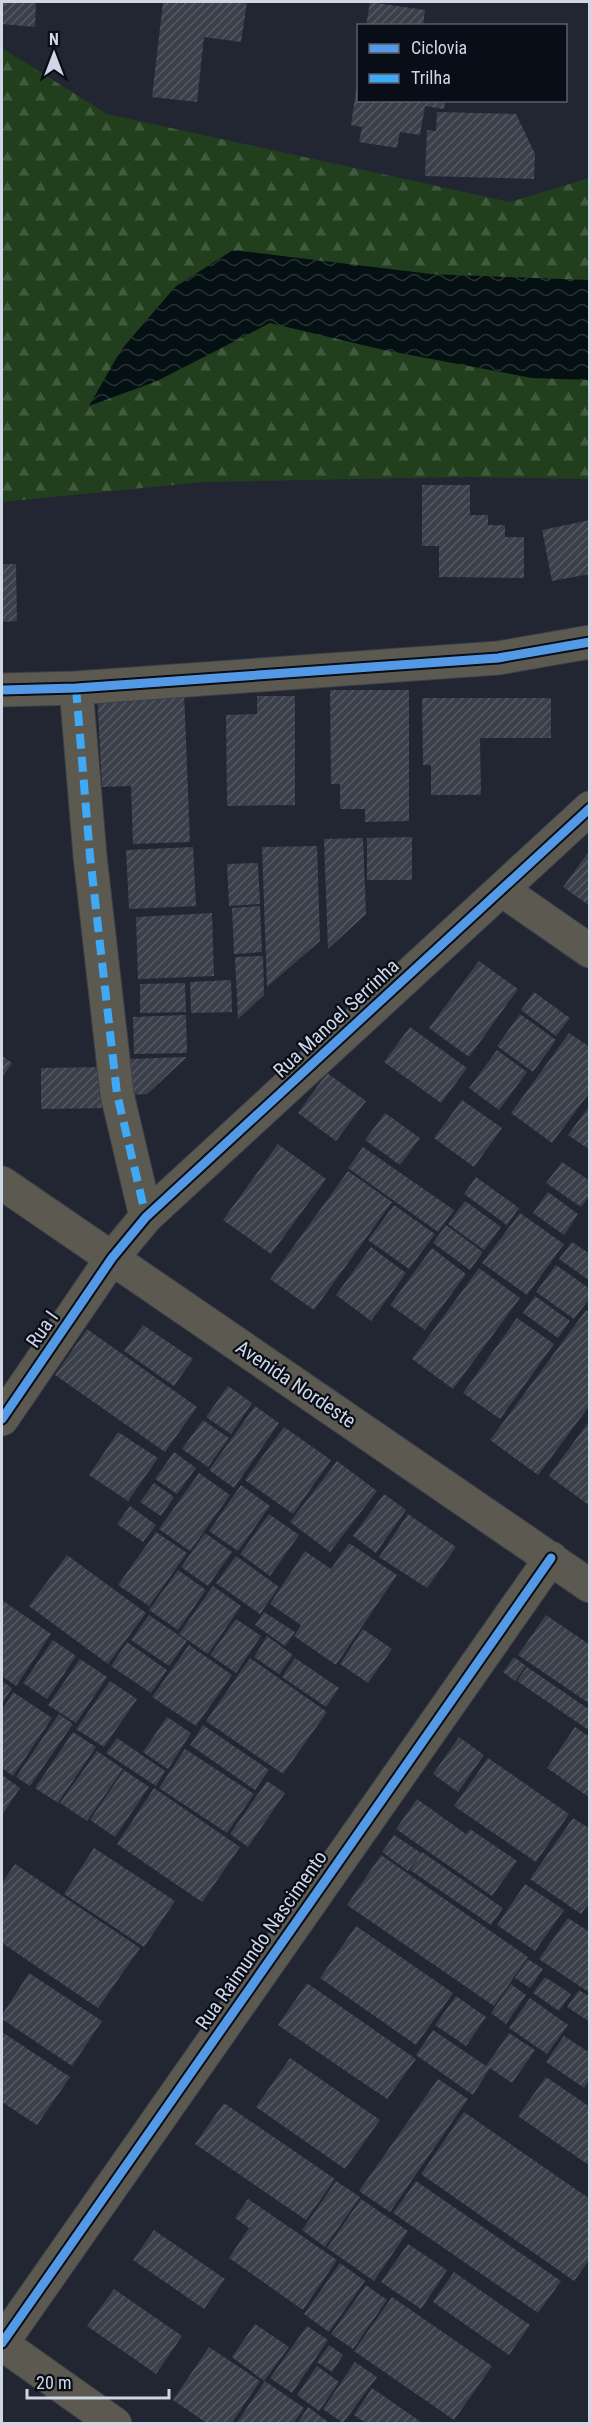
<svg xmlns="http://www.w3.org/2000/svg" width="591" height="2425" font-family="'Roboto Condensed',sans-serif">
<defs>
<pattern id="forest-firs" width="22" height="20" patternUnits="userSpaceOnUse" patternTransform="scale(1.5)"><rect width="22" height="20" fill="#213f1d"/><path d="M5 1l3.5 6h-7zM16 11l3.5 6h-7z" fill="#405a3e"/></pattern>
<pattern id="water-waves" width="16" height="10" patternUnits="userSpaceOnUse" patternTransform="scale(1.5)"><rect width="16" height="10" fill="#041012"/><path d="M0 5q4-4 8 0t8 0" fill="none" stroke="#283234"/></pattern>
<pattern id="building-hatch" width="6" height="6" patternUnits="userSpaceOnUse" patternTransform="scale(1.5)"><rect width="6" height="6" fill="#3a3f4a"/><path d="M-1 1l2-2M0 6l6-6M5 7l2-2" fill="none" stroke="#555a64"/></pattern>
</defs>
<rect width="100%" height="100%" fill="#212632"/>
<path fill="url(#forest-firs)" d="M2,48L107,114L510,202L589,178V479L467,477L203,482L2,502Z"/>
<path fill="url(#water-waves)" d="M233,250L431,274L589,280V380L532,378L384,350L270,323L157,381L89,406L121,350L175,287Z"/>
<path fill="url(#building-hatch)" d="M2,2H36L35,27L2,24Z
M163,2H247L241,42L204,37L197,102L152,97Z
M370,2L425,10L423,26H366Z
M357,84L358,100H445L444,109L425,106L420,135L400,132L397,148L359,142L362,127L351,125Z
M437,112L516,114L535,154L534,179L425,176L427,130L436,131Z
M422,485H470V515H488V525H505V537H524V578L439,577V546H422Z
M590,520V574L552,581L542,530Z
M2,564H16L17,621L2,622Z
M184,690L190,842L133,844L131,786L102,787L97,693Z
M330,690H409V821L365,822V809H340V784H331Z
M257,696H295V805L227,806L226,715L257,714Z
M422,698H551V738H480L481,795H431V765H423Z
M412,837V880H367V838Z
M363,838L366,914L328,949L324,839Z
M317,846L320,941L267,987L262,847Z
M193,847L196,906L129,909L126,850Z
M590,850V906L563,887Z
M258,863L260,904L229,906L227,864Z
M260,906L262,952L234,954L232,908Z
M212,913L214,976L138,979L136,917Z
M263,956L264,995L238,1019L235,957Z
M479,961L518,989L469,1057L429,1028Z
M231,980L232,1012L191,1013L190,982Z
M185,983L186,1012L140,1013V984Z
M534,992L570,1018L556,1036L521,1010Z
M520,1014L556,1040L533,1072L497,1046Z
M186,1015L187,1053L134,1054L133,1017Z
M410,1027L467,1068L441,1103L384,1062Z
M569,1033L590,1047V1092L552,1143L511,1113Z
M497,1050L527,1072L499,1110L469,1088Z
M2,1056L12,1063L2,1078Z
M187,1057L147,1094L129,1095L127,1059Z
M107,1067L108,1108L41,1109V1068Z
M327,1073L366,1101L336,1141L298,1113Z
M462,1100L502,1128L474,1167L434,1138Z
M590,1105V1150L568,1135Z
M385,1113L420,1138L400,1165L365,1140Z
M278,1144L326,1179L271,1254L223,1220Z
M363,1147L454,1210L438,1232L348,1168Z
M562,1162L590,1181V1195L581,1207L546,1183Z
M348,1171L392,1202L314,1310L270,1279Z
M476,1177L519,1208L507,1225L464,1194Z
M548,1192L578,1214L564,1235L533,1213Z
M465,1201L501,1227L484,1250L448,1224Z
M394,1205L435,1234L409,1269L368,1240Z
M520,1213L564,1244L527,1295L482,1263Z
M446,1225L483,1252L470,1270L433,1243Z
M572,1242L590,1254V1281L559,1259Z
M371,1247L406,1273L371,1321L336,1295Z
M432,1248L466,1274L425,1330L390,1305Z
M556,1265L590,1289V1298L574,1319L536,1292Z
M479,1268L520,1298L453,1389L412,1359Z
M535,1296L570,1321L558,1338L523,1313Z
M586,1310L590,1312V1405L538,1475L490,1440Z
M517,1318L554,1344L500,1419L463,1393Z
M143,1325L193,1359L174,1386L124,1351Z
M87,1329L197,1407L165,1452L55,1375Z
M228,1386L252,1403L231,1434L206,1417Z
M255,1406L279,1423L234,1488L209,1470Z
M203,1420L229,1438L208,1467L182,1449Z
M590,1420V1506L549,1476Z
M284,1427L331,1460L293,1514L245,1480Z
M118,1432L158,1458L128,1501L89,1475Z
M174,1452L196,1468L177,1494L155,1479Z
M337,1461L377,1491L330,1552L290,1522Z
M199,1473L230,1495L190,1551L159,1529Z
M154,1483L174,1497L161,1516L140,1502Z
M241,1485L270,1506L238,1551L209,1531Z
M384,1494L406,1510L376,1553L353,1536Z
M130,1506L156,1525L143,1542L117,1524Z
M269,1514L299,1535L270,1576L240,1554Z
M408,1514L456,1547L427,1588L379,1557Z
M156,1532L187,1553L149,1606L118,1585Z
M205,1533L232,1552L208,1586L181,1567Z
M349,1543L397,1575L336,1665L294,1636L301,1625L270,1604L305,1551L331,1569Z
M67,1555L146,1613L108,1664L29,1606Z
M236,1556L279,1587L260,1614L216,1583Z
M178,1570L206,1590L178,1630L149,1610Z
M213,1586L241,1606L208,1654L179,1634Z
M2,1600L51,1634L16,1686L2,1676Z
M264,1612L295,1632L285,1646L255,1625Z
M149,1615L187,1641L169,1666L131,1640Z
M546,1615L590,1645V1704L518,1655Z
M236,1619L261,1636L236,1673L210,1655Z
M363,1629L392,1649L368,1683L340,1664Z
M267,1636L293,1655L279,1674L254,1657Z
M53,1640L76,1656L47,1699L23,1683Z
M127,1642L167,1670L151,1693L111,1666Z
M189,1645L232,1675L196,1726L152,1697Z
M514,1657L526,1666L515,1681L503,1672Z
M250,1658L327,1712L283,1774L206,1721Z
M295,1658L339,1688L326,1707L282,1677Z
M80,1659L107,1677L76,1723L48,1705Z
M527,1667L590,1710V1725L587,1729L517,1681Z
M2,1681L12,1688L2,1704Z
M110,1681L137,1699L104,1747L76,1729Z
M13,1692L52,1718L13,1776L2,1768V1710Z
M59,1714L73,1724L30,1786L16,1777Z
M167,1717L191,1733L168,1769L143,1752Z
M203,1725L269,1770L255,1790L190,1745Z
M575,1727L590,1737V1798L547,1768Z
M73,1732L96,1747L58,1803L35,1788Z
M459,1737L484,1755L458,1792L433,1774Z
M117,1738L165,1771L156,1786L106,1753Z
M185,1749L254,1794L227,1833L159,1788Z
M97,1751L123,1769L87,1821L60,1803Z
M488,1758L569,1814L536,1862L454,1806Z
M124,1770L149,1787L115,1837L90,1820Z
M2,1775L20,1788L2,1815Z
M267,1781L285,1793L248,1847L230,1834Z
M154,1788L240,1847L202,1902L117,1844Z
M417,1799L466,1834L470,1829L517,1861L492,1896L396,1829Z
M573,1818L590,1829V1902L581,1914L530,1879Z
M394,1835L421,1853L408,1871L382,1852Z
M94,1848L175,1901L144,1947L64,1894Z
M422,1852L503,1908L491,1925L410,1870Z
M381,1855L528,1957L494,2006L347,1905Z
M15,1864L140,1948L98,2008L2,1943V1883Z
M525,1884L564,1910L535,1951L497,1925Z
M568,1918L590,1932V1993L539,1959Z
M356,1926L453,1993L416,2045L320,1978Z
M528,1959L543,1969L530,1988L515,1978Z
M29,1973L102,2021L72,2066L2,2019V2015Z
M545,1977L571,1994L559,2011L533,1993Z
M307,1983L416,2059L387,2099L278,2025Z
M511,1984L526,1995L506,2024L491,2013Z
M579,1990L590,1997V2022L567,2007Z
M456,1996L486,2017L466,2046L435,2025Z
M530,1998L568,2025L547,2054L509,2028Z
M433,2030L486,2066L509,2033L535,2050L512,2083L490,2068L473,2095L416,2055Z
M2,2032L70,2077L37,2125L2,2102Z
M564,2036L590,2053V2079L584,2088L546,2062Z
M290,2058L380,2120L345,2169L256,2107Z
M546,2077L590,2107V2166L518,2116Z
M438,2079L468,2099L390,2212L359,2191Z
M224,2103L335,2179L306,2220L195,2144Z
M464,2112L590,2199V2259L574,2281L421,2174Z
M336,2181L360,2197L325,2247L302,2230Z
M416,2181L561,2281L538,2313L393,2213Z
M248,2199L337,2260L303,2310L229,2258L249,2228L235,2218Z
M361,2199L408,2231L374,2281L327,2248Z
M154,2230L225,2279L204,2309L133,2260Z
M408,2244L447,2270L421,2309L381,2282Z
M340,2263L365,2281L329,2332L304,2314Z
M454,2272L530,2325L509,2355L433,2302Z
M366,2285L387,2300L353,2349L331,2334Z
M114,2289L182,2336L156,2374L87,2326Z
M392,2297L492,2366L454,2420L354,2351Z
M255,2324L289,2347L264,2381L232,2357Z
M307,2326L328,2340L292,2393L270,2378Z
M329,2345L343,2355L332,2372L317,2362Z
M209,2347L260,2381L231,2424H208L173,2400Z
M355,2362L377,2377L343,2423L323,2409Z
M317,2366L339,2382L319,2411L297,2395Z
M265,2381L304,2408L293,2424H236Z
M372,2388L424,2424H367L354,2415Z
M308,2407L331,2424H297Z"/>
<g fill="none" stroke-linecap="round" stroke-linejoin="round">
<defs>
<path id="minor" d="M76,688L90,856L117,1094L146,1217
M2,690L76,688L498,658L590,642
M502,890L590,951
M2,1183L590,1586
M2,1419L112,1258L146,1217L590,808
M2,2343L551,1558
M2,2344L115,2424"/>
</defs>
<use href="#minor" stroke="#3b4049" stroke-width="35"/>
<use href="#minor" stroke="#5c5951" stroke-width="33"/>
<path stroke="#3fa9f5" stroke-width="8" stroke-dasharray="15 8" stroke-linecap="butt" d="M76,688L90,856L117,1094L146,1217"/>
<defs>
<path id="cycleway" d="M2,690L76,688L498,658L590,642
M2,1419L112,1258L146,1217L590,808
M2,2343L551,1558"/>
</defs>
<use href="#cycleway" stroke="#080d17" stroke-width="13"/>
<use href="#cycleway" stroke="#5399e6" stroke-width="9"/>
</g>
<g text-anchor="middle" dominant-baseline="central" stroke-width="4.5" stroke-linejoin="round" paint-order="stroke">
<g font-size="20" fill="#cfd7e6" stroke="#080d17">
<text transform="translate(336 1018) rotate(-43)">Rua Manoel Serrinha</text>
<text transform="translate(42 1329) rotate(-55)">Rua I</text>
<text transform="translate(296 1384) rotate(34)">Avenida Nordeste</text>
<text transform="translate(261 1940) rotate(-55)">Rua Raimundo Nascimento</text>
</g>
</g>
<rect width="591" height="2425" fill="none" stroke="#cfd7e6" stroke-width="6"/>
<rect x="357" y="24" width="210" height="78" fill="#080d17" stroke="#585e6a" stroke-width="1.5"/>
<rect x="369" y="44" width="30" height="9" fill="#5399e6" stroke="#585e6a" stroke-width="1.5"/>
<text x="411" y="54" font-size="18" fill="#cfd7e6">Ciclovia</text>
<rect x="369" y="74" width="30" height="9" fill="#3fa9f5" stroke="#585e6a" stroke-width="1.5"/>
<text x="411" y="84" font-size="18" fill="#cfd7e6">Trilha</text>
<g transform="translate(54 54)" stroke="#080d17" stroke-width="4.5" paint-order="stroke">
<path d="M0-4.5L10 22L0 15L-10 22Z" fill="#cfd7e6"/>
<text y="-9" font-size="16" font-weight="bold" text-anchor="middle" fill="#cfd7e6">N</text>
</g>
<path d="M27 2389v9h142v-9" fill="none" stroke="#cfd7e6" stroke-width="3"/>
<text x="36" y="2389" font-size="18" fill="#cfd7e6" stroke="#080d17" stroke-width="4.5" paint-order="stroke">20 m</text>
</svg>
